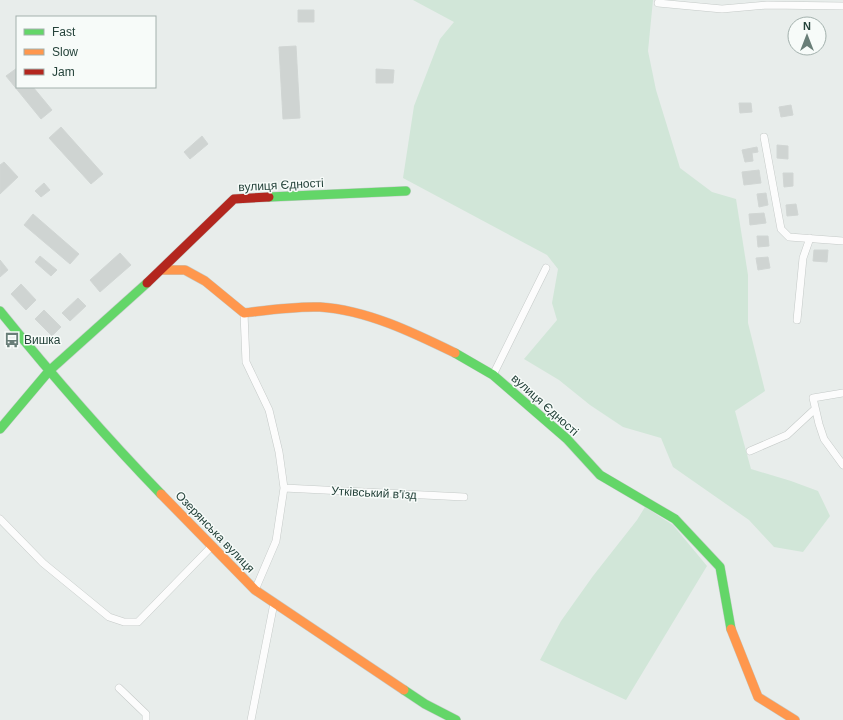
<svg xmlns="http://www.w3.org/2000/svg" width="843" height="720" font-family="Helvetica,sans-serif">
<rect width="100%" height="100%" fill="#e8edeb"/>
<path fill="#d1e6d8" d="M413,0H653L648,51L656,90L680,168L712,192L736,199L748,275V323L765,391L735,411L751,469L791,481L818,491L830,516L803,552L774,547L749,520L673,467L661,438L623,427L590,405L559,380L524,359L557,320L552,303L558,269L547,255L403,178L414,106L440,39L454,22Z
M645,507L673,525L707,566L626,700L540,660L561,621L593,576L637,520Z"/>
<path fill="#cfd4d2" stroke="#d1d6d4" d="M298,10H314V22H298Z
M296,46L300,118L283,119L279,47Z
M17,68V87H33L52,110L41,119L6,76Z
M376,69L394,70L393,83H376Z
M739,103H751L752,112L740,113Z
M791,105L793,115L781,117L779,107Z
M61,127L103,174L91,184L49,138Z
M202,136L208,144L190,159L184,152Z
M777,145L788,146V159L777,158Z
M757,147L758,152L752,153L753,161L745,162L742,150Z
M4,162L18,177L0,194V165Z
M759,170L761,183L744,185L742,172Z
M783,173H793V186L784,187Z
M44,183L50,190L41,197L35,191Z
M766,193L768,205L759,207L757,194Z
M796,204L798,215L787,216L786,205Z
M764,213L766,223L750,225L749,214Z
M33,214L79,254L70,264L24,225Z
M757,236H768L769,246L758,247Z
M814,250H828L827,262L813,261Z
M120,253L131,265L100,292L90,280Z
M40,256L57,270L51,276L35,262Z
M768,257L770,268L758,270L756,258Z
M0,260L8,270L0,277Z
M21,284L36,300L26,310L11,294Z
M78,298L86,306L70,321L62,313Z
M44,310L61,327L52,336L35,319Z"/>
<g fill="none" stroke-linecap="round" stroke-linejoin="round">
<defs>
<path id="street" d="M658,3L722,9L767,5L843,6
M764,137L781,229L789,237L843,241
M244,313L246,362L269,410L279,452L284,488L276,541L255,590
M797,320L803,258L810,238
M493,375L546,268
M843,393L813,398L819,424L824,439L843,465
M750,451L787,435L815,409
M284,488L464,497
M0,519L43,563L109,617L124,622H138L212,546
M119,688L146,714V720
M251,720L274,603"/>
<path id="fast" d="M269,197L406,191
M0,311C51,374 105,436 161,494
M455,353L493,375L567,439L600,475L675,519L720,567L731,629
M0,429L49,371L147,283
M404,690L425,704L456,720"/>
<path id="slow" d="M161,270H185L205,281L244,313C269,310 294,306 320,307C367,310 414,333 455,353
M161,494L255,590L404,690
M731,629L758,697L795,720"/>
<path id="jam" d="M147,283L234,199L269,197"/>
</defs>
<use href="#street" stroke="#c5cac8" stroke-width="8"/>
<use href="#fast" stroke="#c3cbc8" stroke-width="10"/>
<use href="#slow" stroke="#c3cbc8" stroke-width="10"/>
<use href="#jam" stroke="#c3cbc8" stroke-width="10"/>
<use href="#street" stroke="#fcfcfc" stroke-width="7"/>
<use href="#fast" stroke="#63d668" stroke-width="9"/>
<use href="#slow" stroke="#ff974d" stroke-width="9"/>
<use href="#jam" stroke="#b3261e" stroke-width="9"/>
</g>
<defs>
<symbol id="bus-bare" viewBox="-9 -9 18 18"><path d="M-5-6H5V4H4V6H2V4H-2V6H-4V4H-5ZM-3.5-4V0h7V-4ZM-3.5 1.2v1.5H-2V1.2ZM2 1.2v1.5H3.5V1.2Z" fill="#697e78" stroke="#f7fbf9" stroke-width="2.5" paint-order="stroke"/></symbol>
</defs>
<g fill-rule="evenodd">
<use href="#bus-bare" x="1" y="329" width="22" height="22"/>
</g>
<g text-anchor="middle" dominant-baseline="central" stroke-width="3" stroke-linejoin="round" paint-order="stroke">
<g font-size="12" fill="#24423a" stroke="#f7fbf9">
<text transform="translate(281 185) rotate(-3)">вулиця Єдності</text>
<text transform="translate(545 405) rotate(42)">вулиця Єдності</text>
<text transform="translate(374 493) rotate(3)">Утківський в'їзд</text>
<text transform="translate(215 532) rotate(46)">Озерянська вулиця</text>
</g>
<g font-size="12" fill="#24423a" stroke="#f7fbf9" text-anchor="start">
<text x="24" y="340">Вишка</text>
</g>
</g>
<rect x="16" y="16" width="140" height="72" fill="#f7fbf9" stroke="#a3b1ad"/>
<rect x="24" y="29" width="20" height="6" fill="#63d668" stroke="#a3b1ad"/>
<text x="52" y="36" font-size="12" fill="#24423a">Fast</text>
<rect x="24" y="49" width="20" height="6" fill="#ff974d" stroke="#a3b1ad"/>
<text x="52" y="56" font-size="12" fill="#24423a">Slow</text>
<rect x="24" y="69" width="20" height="6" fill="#b3261e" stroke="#a3b1ad"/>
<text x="52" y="76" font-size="12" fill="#24423a">Jam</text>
<g transform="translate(807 36)"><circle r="19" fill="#f7fbf9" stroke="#a3b1ad"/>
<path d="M0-3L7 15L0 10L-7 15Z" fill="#697e78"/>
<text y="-6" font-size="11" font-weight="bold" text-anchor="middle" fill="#24423a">N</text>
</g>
</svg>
